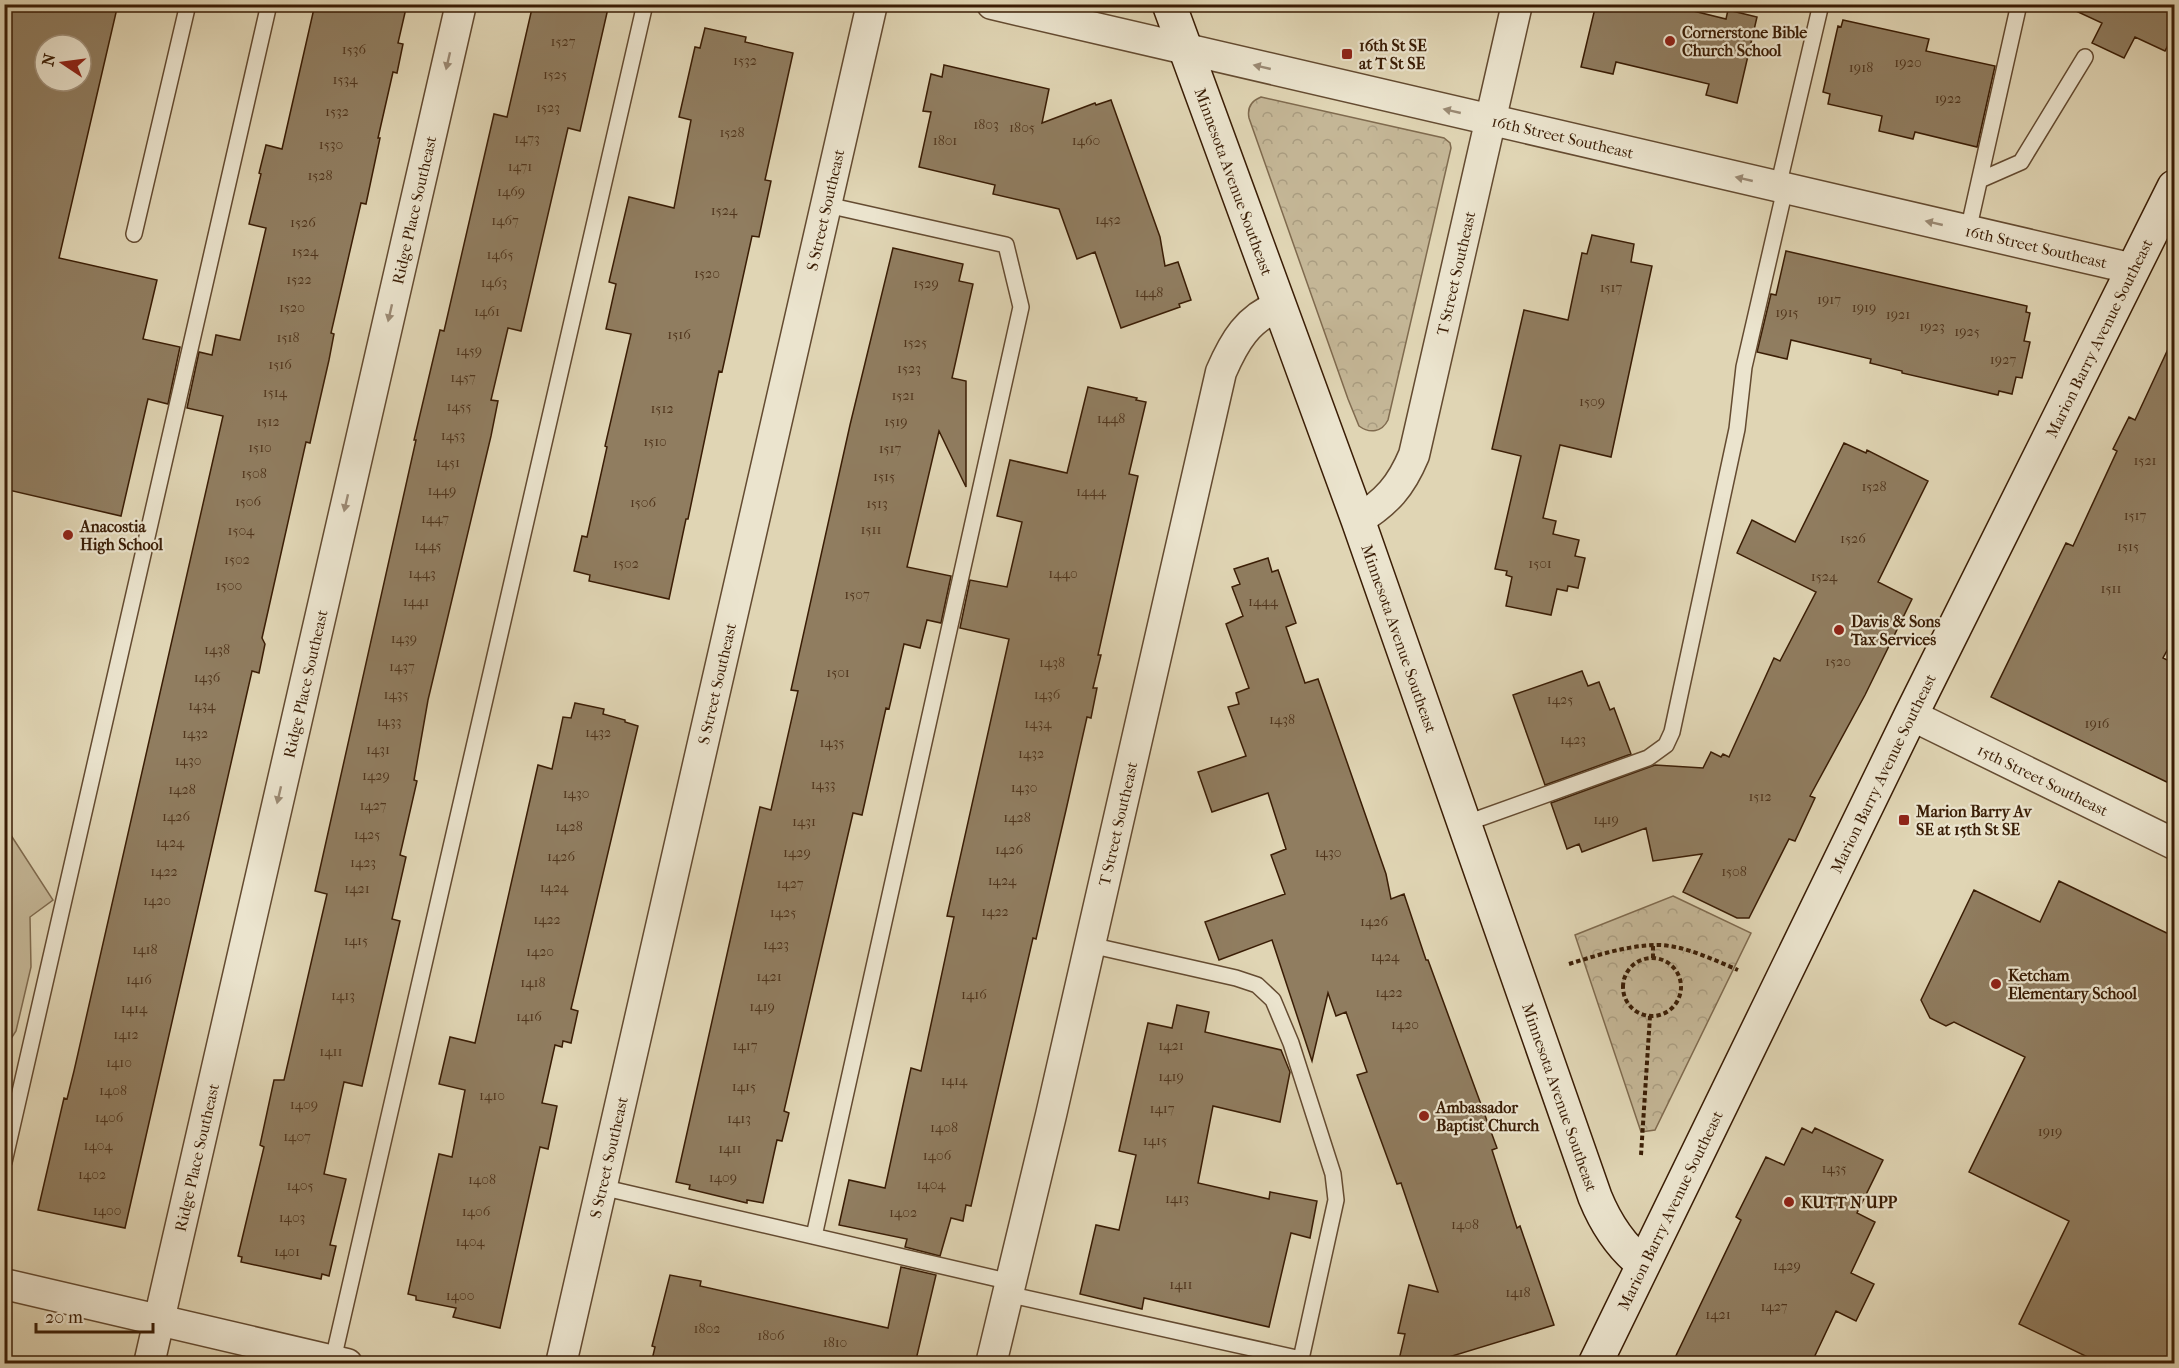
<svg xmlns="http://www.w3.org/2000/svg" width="2179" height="1368" font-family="'IM FELL French Canon',serif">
<defs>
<pattern id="park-crowns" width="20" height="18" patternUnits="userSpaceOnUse" patternTransform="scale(1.5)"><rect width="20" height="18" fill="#c4b696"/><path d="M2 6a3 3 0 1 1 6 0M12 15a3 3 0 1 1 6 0" fill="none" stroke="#a99c80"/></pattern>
</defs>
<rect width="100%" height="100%" fill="#e0d5b4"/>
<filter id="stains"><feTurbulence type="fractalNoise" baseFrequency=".00333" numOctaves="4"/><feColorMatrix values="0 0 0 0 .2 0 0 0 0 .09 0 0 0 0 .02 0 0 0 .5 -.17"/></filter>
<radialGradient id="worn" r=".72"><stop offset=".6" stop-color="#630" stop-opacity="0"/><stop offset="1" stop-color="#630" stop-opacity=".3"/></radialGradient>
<path fill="#c4b696" stroke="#7f6a4e" stroke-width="1.5" d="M5,826L53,900L30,917L31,967L16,1031L5,1048Z"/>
<path fill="url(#park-crowns)" stroke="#7f6a4e" stroke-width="1.5" d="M1261,97L1444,138L1450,143L1451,148L1388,420C1382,432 1370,434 1359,426L1348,399L1249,118C1247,108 1251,101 1261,97Z
M1673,896L1751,933L1655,1130L1641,1132L1575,935Z"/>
<path fill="#907d60" stroke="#3a1d05" stroke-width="1.5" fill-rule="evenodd" d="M4,4H118L59,258L157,280L143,339L180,347L168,404L148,399L121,516L4,489ZM45,45H81V81H45Z
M315,4H407L398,43L403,44L397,73L393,72L378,138H380L366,204L361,203L331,333L334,334L329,360L310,443L306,442L262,638L265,644L259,673L252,671L125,1228L38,1210L64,1098L67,1099L74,1071L223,416L187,408L199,352L212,355L216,335L240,340L266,228L249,224L261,174L259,173L266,145L282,149Z
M533,4H609L580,131L568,128L521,331L508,328L491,400L498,401L491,436L428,700L414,780L417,781L400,855L406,857L392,919L400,921L362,1086L344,1082L324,1174L346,1179L330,1245L336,1246L329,1276L322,1274L321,1279L241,1262L242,1257L238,1256L264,1147L260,1145L274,1080H284L327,894L315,891L416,440H414L440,330L444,331L494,114L507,117Z
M1596,4H1665L1726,19L1728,10L1757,17L1737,103L1706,95L1709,84L1616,62L1613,74L1581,67Z
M2061,4H2175V32L2165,51L2135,37L2124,58L2092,43L2102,23Z
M1843,20L1929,39L1926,51L1995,66L1977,147L1915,132L1913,139L1879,131L1882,116L1828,104L1830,94L1823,92L1838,26L1841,27Z
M705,28L746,37L745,42L793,53L765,180L771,181L759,237L752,236L722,372L719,371L688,519H686L669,599L589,581L590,575L574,571L582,536L587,537L607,447L605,446L631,334L606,329L616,284L609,282L629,197L674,208L691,120L679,117L695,47L700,48Z
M944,65L1049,89L1042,123L1095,103L1096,105L1111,100L1160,237L1165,266L1178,262L1191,300L1179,304L1180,307L1121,328L1095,252L1077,259L1059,209L993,194L995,185L919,167L931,112L923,111L931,74L942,77Z
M1592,235L1634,244L1631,262L1652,266L1611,457L1560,445L1543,518L1556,521L1553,534L1579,540L1575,556L1585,558L1578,588L1568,586L1567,591L1557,589L1551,615L1506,606L1512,577L1506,575L1507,571L1495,569L1521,456L1492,449L1524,310L1568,320L1582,253L1587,254Z
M893,248L963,264L959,281L973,284L952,378L966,381V487L939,431L907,567L951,576L941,623L927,620L920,648L904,644L889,709L886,708L862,815L853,813L784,1111L789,1113L782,1141L777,1140L763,1203L747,1200V1203L689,1189L690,1185L676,1182L760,807L771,810L798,691L791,690L850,425Z
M1786,251L2027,306L2026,312L2030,313L2024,341L2030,342L2022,378L2016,377L2012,394L1999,391L1998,395L1902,373V371L1870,363L1871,359L1791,340L1787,359L1757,352L1771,294L1776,295Z
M2175,334V636L2163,658L2175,664V786L1991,697L2066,543L2073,546L2117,451L2113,449L2129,417L2135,420Z
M1088,387L1137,398L1136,400L1146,402L1129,474L1138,476L1098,655H1101L1093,688H1097L1091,718L1087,717L1066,810L1036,939L1033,938L971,1206L966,1205L963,1221L951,1218L940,1256L905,1247L907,1239L839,1225L849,1180L885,1188L911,1068L921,1071L954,917L947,916L1009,639L960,628L970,580L1007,587L1022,522L997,516L1010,460L1067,473Z
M1844,443L1866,453L1867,450L1928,481L1878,582L1912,599L1865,695L1810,796L1815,798L1795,841L1789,839L1749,918H1737L1683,892L1702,854L1653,861L1646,828L1582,852L1579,844L1567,849L1551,803L1655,765L1703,768L1711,752L1721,757L1723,754L1729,757L1774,658L1780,661L1816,592L1737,553L1752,520L1795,542Z
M1268,558L1272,572L1278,570L1296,623L1286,627L1305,683L1318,679L1386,874L1391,899L1404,894L1426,960H1428L1497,1148L1492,1150L1517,1228L1520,1226L1554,1325L1426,1364H1398L1405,1334L1398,1333L1409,1285L1438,1292L1401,1183L1397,1184L1357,1075L1367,1072L1346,1012L1336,1016L1328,993L1312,1061L1272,940L1219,960L1205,922L1285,894L1271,855L1286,849L1268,793L1212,812L1198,772L1246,756L1228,707L1239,704L1236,693L1249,688L1226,624L1243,616L1232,587L1240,584L1234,569Z
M1582,671L1588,686L1599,682L1610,710L1614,708L1631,754L1545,785L1513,695Z
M575,703L604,709L603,714L625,720V722L638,726L571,1009L578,1011L571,1043L563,1041L562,1047L555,1045L542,1103L557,1106L548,1149L540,1147L500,1328L453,1317L456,1308L416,1300V1296L408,1294L439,1154L452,1157L465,1090L439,1084L450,1037L475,1043L538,765L552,769L563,717L571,718Z
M2059,881L2175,937V1364H2102L2019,1324L2069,1221L1969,1172L2025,1057L1954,1022L1946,1026L1930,1018L1921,1000L1974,890L2040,922Z
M1177,1005L1209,1012L1205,1032L1281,1050L1290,1072L1280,1122L1213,1106L1198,1183L1269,1199L1270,1192L1317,1201L1310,1238L1291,1233L1269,1327L1144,1298L1142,1309L1080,1294L1096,1225L1119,1230L1136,1155L1119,1151L1148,1023L1172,1028Z
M1802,1128L1812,1133L1815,1128L1883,1160L1857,1213L1875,1222L1851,1273L1874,1284L1856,1321L1836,1311L1811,1364H1672L1741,1220L1736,1217L1766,1157L1784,1165Z
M901,1267L936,1275L915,1364H651L655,1347L652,1346L670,1275L701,1281L700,1286L888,1328Z"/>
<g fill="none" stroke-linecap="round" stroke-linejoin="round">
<defs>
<path id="service" d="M1980,180L2021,162L2085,57
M1778,187L1821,4
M1968,231L2019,4
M134,234L188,4
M1464,824L1648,758L1666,745L1672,732L1737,429L1744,367L1785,189
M1090,945L1236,978L1257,985L1273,1000L1291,1043L1333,1174L1336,1200L1301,1359
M4,1162L269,4
M601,1187L1011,1282
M814,1236L1021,307L1006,245L827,205
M1007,1294L1301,1359L1300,1364
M332,1364L645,4"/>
<g id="minor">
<path id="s1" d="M992,4L2134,269"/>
<path id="s2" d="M1358,520C1387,502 1401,486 1414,455L1517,4"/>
<path id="s3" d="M1911,715L2174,844"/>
<path d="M4,1284L347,1364"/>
<path id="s4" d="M149,1364L461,4"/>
<path id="s5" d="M561,1364L872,4"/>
<path id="s6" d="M991,1364L1051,1115L1221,372C1234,342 1248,317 1280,306"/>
</g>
<g id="secondary">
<path id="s7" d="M1169,4L1358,520L1595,1197C1606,1224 1620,1246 1643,1264"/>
<path id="s8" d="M1595,1364L1911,715L2174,187"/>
</g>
</defs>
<use href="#service" stroke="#644b31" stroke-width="18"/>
<use href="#minor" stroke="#644b31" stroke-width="33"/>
<use href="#secondary" stroke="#3a1d05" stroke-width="36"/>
<path stroke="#3a1d05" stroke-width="4" stroke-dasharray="4.5 3" stroke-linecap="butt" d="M1653,958V946
M1623 987a29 29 0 1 1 58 0a29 29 0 1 1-58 0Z
M1569,964C1598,955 1628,945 1659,945C1686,946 1714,960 1738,970
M1641,1155L1650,1016"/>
<use href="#service" stroke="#ebe4ce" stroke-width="15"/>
<use href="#minor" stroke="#ebe4ce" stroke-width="30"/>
<use href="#secondary" stroke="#ebe4ce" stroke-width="33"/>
</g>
<defs><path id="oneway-solid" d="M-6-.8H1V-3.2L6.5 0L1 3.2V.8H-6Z" transform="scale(1.5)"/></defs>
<g fill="#9b8a74">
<use href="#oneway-solid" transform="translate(448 61) rotate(103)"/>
<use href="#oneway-solid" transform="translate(1262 67) rotate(-167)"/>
<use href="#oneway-solid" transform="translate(1452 111) rotate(-167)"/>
<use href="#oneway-solid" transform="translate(1744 179) rotate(-167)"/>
<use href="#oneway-solid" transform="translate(1934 223) rotate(-167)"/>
<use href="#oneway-solid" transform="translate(390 313) rotate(103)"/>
<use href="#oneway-solid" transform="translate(346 503) rotate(103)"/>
<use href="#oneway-solid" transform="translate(279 795) rotate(103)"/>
</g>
<g fill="#8f2418" stroke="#ebe4ce" stroke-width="2">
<circle cx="1670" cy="41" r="6"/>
<rect x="1341" y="48" width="12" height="12" rx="3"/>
<circle cx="68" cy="535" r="6"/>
<circle cx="1839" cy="630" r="6"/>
<rect x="1898" y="814" width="12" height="12" rx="3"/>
<circle cx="1996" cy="984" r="6"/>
<circle cx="1424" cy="1116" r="6"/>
<circle cx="1789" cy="1202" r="6"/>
</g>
<g text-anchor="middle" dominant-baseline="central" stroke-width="4.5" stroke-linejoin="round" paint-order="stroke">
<g font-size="14" fill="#50351c">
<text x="563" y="41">1527</text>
<text x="354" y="49">1536</text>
<text x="745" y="60">1532</text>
<text x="1908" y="62">1920</text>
<text x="1861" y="67">1918</text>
<text x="555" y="74">1525</text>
<text x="345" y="79">1534</text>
<text x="1948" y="98">1922</text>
<text x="548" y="107">1523</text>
<text x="337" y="111">1532</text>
<text x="986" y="124">1803</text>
<text x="1022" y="127">1805</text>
<text x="732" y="132">1528</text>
<text x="527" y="138">1473</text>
<text x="945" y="140">1801</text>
<text x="1086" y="140">1460</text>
<text x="331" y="144">1530</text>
<text x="520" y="166">1471</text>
<text x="320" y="175">1528</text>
<text x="511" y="191">1469</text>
<text x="724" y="210">1524</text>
<text x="1108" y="219">1452</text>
<text x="505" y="220">1467</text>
<text x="303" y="222">1526</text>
<text x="305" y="251">1524</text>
<text x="500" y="254">1465</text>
<text x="707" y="273">1520</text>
<text x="299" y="279">1522</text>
<text x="494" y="282">1463</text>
<text x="926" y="283">1529</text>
<text x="1611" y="287">1517</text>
<text x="1149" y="292">1448</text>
<text x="1829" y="299">1917</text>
<text x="292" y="307">1520</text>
<text x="1864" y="307">1919</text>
<text x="487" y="311">1461</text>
<text x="1787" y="312">1915</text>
<text x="1898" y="314">1921</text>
<text x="1932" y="326">1923</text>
<text x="1967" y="331">1925</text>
<text x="679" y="334">1516</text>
<text x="288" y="337">1518</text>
<text x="915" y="342">1525</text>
<text x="469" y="350">1459</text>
<text x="2003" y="359">1927</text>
<text x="280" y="364">1516</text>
<text x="909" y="368">1523</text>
<text x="463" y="377">1457</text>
<text x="275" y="392">1514</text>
<text x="903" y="395">1521</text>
<text x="1592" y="401">1509</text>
<text x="459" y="406">1455</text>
<text x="662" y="408">1512</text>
<text x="1111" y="418">1448</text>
<text x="268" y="421">1512</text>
<text x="896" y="421">1519</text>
<text x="453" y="435">1453</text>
<text x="655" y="441">1510</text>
<text x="260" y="447">1510</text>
<text x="890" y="448">1517</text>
<text x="2145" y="460">1521</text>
<text x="448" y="462">1451</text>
<text x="254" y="473">1508</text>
<text x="884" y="476">1515</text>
<text x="1874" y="486">1528</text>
<text x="442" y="490">1449</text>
<text x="1091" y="491">1444</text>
<text x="248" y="501">1506</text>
<text x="643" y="502">1506</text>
<text x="877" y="503">1513</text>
<text x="2135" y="515">1517</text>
<text x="435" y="518">1447</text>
<text x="871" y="529">1511</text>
<text x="241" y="530">1504</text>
<text x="1853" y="538">1526</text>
<text x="428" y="545">1445</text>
<text x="2128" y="546">1515</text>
<text x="237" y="559">1502</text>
<text x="626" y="563">1502</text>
<text x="1540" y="563">1501</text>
<text x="422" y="573">1443</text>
<text x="1063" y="573">1440</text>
<text x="1824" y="576">1524</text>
<text x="229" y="585">1500</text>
<text x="2111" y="588">1511</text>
<text x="857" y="594">1507</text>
<text x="416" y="601">1441</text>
<text x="1263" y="601">1444</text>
<text x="404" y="638">1439</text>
<text x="217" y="649">1438</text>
<text x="1838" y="661">1520</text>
<text x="1052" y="662">1438</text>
<text x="402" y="666">1437</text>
<text x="838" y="672">1501</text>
<text x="207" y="677">1436</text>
<text x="396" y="694">1435</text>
<text x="1047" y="694">1436</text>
<text x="1560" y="699">1425</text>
<text x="202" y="705">1434</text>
<text x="1282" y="719">1438</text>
<text x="389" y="721">1433</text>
<text x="1038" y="723">1434</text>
<text x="2097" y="723">1916</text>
<text x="598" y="732">1432</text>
<text x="195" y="733">1432</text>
<text x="1573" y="739">1423</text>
<text x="832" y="742">1435</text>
<text x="378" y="749">1431</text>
<text x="1031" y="753">1432</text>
<text x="188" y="760">1430</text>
<text x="376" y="775">1429</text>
<text x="823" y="784">1433</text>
<text x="1024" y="787">1430</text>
<text x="182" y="789">1428</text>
<text x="576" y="793">1430</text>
<text x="1760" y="796">1512</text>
<text x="373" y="805">1427</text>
<text x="176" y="816">1426</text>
<text x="1017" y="817">1428</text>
<text x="1606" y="819">1419</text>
<text x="804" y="821">1431</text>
<text x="569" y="826">1428</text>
<text x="367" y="834">1425</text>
<text x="170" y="842">1424</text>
<text x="1009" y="849">1426</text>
<text x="797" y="852">1429</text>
<text x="1328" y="852">1430</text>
<text x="561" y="856">1426</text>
<text x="363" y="862">1423</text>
<text x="164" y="871">1422</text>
<text x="1734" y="871">1508</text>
<text x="1002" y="880">1424</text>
<text x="790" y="883">1427</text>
<text x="554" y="887">1424</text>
<text x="357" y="888">1421</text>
<text x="157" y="900">1420</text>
<text x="995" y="911">1422</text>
<text x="783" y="912">1425</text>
<text x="547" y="919">1422</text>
<text x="1374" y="921">1426</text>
<text x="356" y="940">1415</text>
<text x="776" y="944">1423</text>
<text x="145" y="949">1418</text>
<text x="540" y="951">1420</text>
<text x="1385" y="956">1424</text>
<text x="769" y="976">1421</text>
<text x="139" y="979">1416</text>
<text x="533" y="982">1418</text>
<text x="1389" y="992">1422</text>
<text x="974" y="994">1416</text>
<text x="343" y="995">1413</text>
<text x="762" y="1006">1419</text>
<text x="134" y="1008">1414</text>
<text x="529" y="1016">1416</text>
<text x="1405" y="1024">1420</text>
<text x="126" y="1034">1412</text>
<text x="745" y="1045">1417</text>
<text x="1171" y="1045">1421</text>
<text x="331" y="1051">1411</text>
<text x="119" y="1062">1410</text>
<text x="1171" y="1076">1419</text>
<text x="954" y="1080">1414</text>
<text x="744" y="1086">1415</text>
<text x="113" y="1090">1408</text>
<text x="492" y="1095">1410</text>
<text x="304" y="1104">1409</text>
<text x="1162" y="1108">1417</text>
<text x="109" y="1117">1406</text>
<text x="739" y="1118">1413</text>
<text x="944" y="1127">1408</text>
<text x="2050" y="1131">1919</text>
<text x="297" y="1136">1407</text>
<text x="1155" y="1140">1415</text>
<text x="98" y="1145">1404</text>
<text x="730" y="1148">1411</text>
<text x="937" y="1155">1406</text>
<text x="1834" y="1168">1435</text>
<text x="92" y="1174">1402</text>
<text x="723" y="1177">1409</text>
<text x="482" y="1179">1408</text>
<text x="931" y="1184">1404</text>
<text x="300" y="1185">1405</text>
<text x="1177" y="1198">1413</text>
<text x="107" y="1210">1400</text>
<text x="476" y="1211">1406</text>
<text x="903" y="1212">1402</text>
<text x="292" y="1217">1403</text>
<text x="1465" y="1224">1408</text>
<text x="470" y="1241">1404</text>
<text x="287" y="1251">1401</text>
<text x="1787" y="1265">1429</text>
<text x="1181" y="1284">1411</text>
<text x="1518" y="1292">1418</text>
<text x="460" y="1295">1400</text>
<text x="1774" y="1306">1427</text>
<text x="1718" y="1314">1421</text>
<text x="707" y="1328">1802</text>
<text x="771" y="1335">1806</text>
<text x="835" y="1342">1810</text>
</g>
<g font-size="16" font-weight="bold" fill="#3a1d05" stroke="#ebe4ce" text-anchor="start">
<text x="1682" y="32">Cornerstone Bible<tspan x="1682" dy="18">Church School</tspan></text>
<text x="1359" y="45">16th St SE<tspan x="1359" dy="18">at T St SE</tspan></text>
<text x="80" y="526">Anacostia<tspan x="80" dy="18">High School</tspan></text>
<text x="1851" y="621">Davis &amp; Sons<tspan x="1851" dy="18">Tax Services</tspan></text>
<text x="1916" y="811">Marion Barry Av<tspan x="1916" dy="18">SE at 15th St SE</tspan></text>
<text x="2008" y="975">Ketcham<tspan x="2008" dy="18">Elementary School</tspan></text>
<text x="1436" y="1107">Ambassador<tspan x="1436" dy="18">Baptist Church</tspan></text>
<text x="1801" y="1202">KUTT N UPP</text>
</g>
<g font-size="16" fill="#3a1d05" stroke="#ebe4ce">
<text stroke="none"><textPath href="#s1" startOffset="586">16th Street Southeast</textPath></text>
<text stroke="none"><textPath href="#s7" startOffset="189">Minnesota Avenue Southeast</textPath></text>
<text stroke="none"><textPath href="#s4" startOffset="1184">Ridge Place Southeast</textPath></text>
<text stroke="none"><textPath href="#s5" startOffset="1184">S Street Southeast</textPath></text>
<text stroke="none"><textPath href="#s1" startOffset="1072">16th Street Southeast</textPath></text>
<text stroke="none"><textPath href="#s2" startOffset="274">T Street Southeast</textPath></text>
<text stroke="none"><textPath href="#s8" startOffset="1143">Marion Barry Avenue Southeast</textPath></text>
<text stroke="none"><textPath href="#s7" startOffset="675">Minnesota Avenue Southeast</textPath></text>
<text stroke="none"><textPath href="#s4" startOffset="698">Ridge Place Southeast</textPath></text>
<text stroke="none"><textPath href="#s5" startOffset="698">S Street Southeast</textPath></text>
<text stroke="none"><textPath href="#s8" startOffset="657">Marion Barry Avenue Southeast</textPath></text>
<text stroke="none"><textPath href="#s3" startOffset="147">15th Street Southeast</textPath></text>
<text stroke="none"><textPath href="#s6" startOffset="555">T Street Southeast</textPath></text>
<text stroke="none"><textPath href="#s7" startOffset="1161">Minnesota Avenue Southeast</textPath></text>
<text stroke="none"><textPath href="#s4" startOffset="212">Ridge Place Southeast</textPath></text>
<text stroke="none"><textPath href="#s5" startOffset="212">S Street Southeast</textPath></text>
<text stroke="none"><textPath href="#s8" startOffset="171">Marion Barry Avenue Southeast</textPath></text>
</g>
</g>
<rect width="2179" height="1368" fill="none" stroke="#e0d5b4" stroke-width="24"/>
<rect x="6" y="6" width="2167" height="1356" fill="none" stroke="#3a1d05" stroke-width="3"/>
<rect x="12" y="12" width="2155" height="1344" fill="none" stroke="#3a1d05" stroke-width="1.5"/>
<g transform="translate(63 63) rotate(283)"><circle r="28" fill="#ebe4ce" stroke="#a4947e" stroke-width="1.5"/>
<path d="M0-4.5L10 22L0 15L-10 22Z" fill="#8f2418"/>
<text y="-9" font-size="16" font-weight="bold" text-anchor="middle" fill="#3a1d05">N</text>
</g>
<path d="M36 1323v9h117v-9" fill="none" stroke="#3a1d05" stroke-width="3"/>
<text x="45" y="1323" font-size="18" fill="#3a1d05" stroke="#ebe4ce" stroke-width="4.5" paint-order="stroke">20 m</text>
<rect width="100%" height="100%" filter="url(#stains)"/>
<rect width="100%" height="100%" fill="url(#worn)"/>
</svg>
